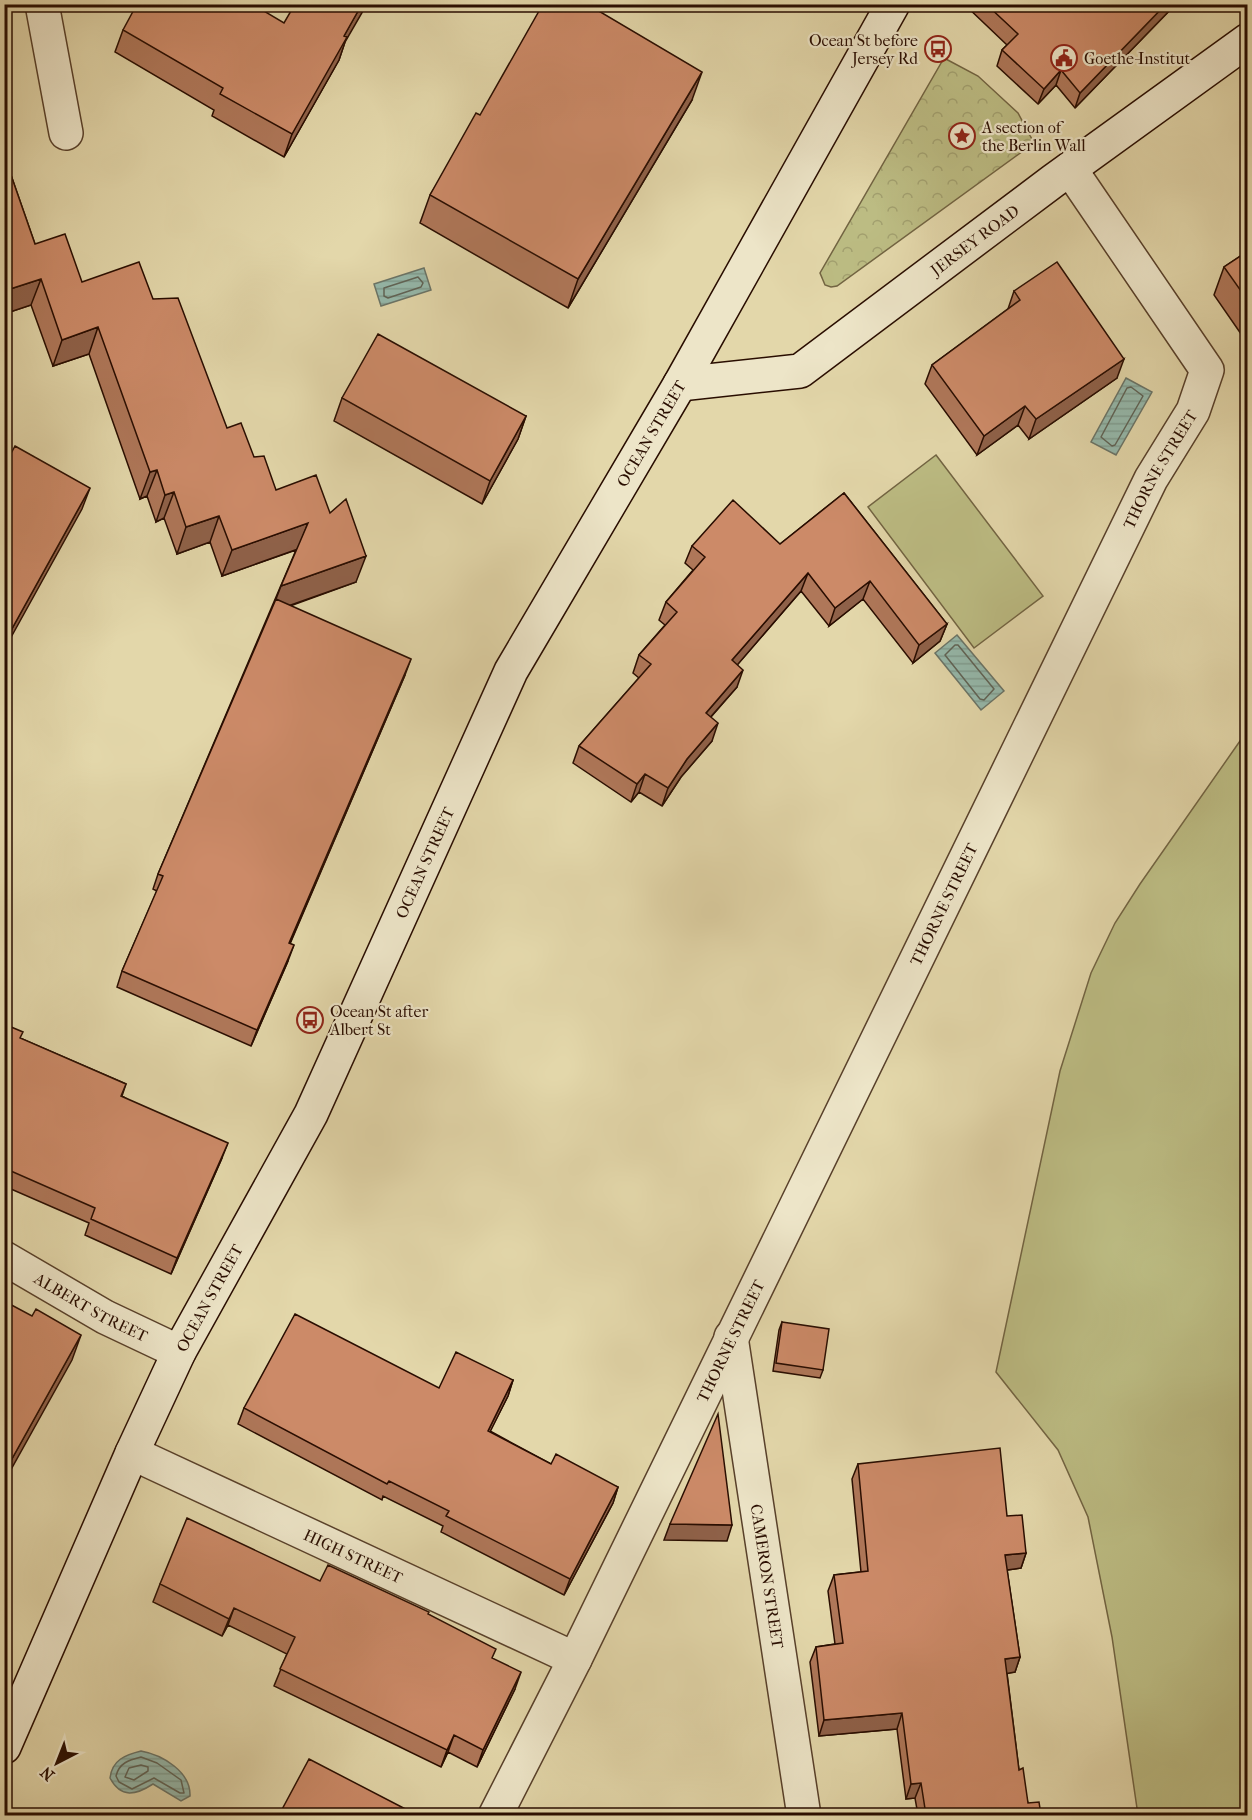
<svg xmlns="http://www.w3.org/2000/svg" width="1252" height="1820" font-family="'IM FELL French Canon',serif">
<defs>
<pattern id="forest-crowns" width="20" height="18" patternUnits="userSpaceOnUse" patternTransform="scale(1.5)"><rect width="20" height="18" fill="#bcbc83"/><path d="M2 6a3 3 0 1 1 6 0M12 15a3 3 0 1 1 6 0" fill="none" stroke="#a2a06f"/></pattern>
<pattern id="water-rules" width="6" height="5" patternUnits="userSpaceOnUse" patternTransform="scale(1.5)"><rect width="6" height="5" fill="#95b9ac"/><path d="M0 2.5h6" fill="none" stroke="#809e92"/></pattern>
</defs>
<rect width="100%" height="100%" fill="#e3d7aa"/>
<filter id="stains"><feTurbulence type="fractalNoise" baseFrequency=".00333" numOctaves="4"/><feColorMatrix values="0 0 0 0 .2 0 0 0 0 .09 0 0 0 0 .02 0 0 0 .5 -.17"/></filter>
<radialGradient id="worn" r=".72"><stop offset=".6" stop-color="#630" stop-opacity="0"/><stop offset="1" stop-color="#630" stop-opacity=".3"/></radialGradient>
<path fill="url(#forest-crowns)" stroke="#726442" stroke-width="1.5" d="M944,58L978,76L1018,113L1034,143L837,286L831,287L825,285L820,273Z"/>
<path fill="#bcbc83" stroke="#726442" stroke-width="1.5" d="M936,455L1043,596L974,648L868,507Z
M1247,731V1815H1138L1112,1637L1088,1517L1058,1450L996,1372L1060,1071L1091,973L1115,923L1140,884Z"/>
<path fill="url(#water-rules)" stroke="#6a7467" stroke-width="1.5" d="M424,268L431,290L381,306L374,284Z
M1126,378L1152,392L1116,455L1091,442Z
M957,635L1004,691L981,710L935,653Z
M141,1751C163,1755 191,1772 190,1796L181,1801L153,1784C136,1795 121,1799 110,1778C112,1760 125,1755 141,1751Z"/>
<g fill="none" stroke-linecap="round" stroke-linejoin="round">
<path stroke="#5f6356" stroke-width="1.5" d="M418,277L423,283L421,287L388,298L384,296V288Z
M1131,387L1143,396L1115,445L1112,446L1101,437L1127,388Z
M955,645H958L994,689L984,700L980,699L945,655Z
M141,1757L157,1763L181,1780L184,1793H180L154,1778L132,1789L119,1782L116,1776C119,1763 129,1760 141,1757Z
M141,1765L148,1767V1771L134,1780L125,1777L129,1768Z"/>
<defs>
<g id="street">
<path d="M42,4L66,133"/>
<path id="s1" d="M4,1258L105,1317L179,1352"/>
<path id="s2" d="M731,1337L804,1816"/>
<path id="s3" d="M132,1453L575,1659"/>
<path id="s4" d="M495,1816L575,1659L1151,479L1193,411L1207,370L1070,169"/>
</g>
<g id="secondary">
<path id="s5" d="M680,384L800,371L1053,181L1248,40"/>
<path id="s6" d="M4,1747L132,1453L179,1352L311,1114L511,671L680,384L893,4"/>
</g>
</defs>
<use href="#street" stroke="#58402a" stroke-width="36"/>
<use href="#secondary" stroke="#290d00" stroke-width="36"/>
<use href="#street" stroke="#ede5c8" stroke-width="33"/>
<use href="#secondary" stroke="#ede5c8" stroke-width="33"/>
</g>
<path fill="#af7759" stroke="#290d00" stroke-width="1.5" d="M964,4H1173L1171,9L1075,108L1056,85L1038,104L997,66L1002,50L1007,45Z
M284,23L345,42L339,60L284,157L212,116L214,110L115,52L123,30Z
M692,100L568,308L420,223L430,195L480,115Z
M4,155L35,244L82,282L153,299L227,428L254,457L276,490L330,513L356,582L290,606L405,675L290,943L288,961L251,1046L117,987L122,971L157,891L153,889L158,874L296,550L222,576L210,542L177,554L164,518L156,522L147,496L140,499L89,354L53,366L31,305L4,314Z
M1248,251V344L1214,295L1224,267Z
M1014,291L1117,378L1029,439L1018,425L977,455L925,384L932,365L1008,309Z
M342,398L526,416L518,439L482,504L334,421Z
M844,493L947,624L940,641L913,663L863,599L829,626L801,591L737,665V687L711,717L712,741L681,777L662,806L639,792L631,802L573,763L579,746L639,678L633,673L639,655L665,625L659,620L666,602L693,570L685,563L692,546L780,544Z
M4,1024L20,1038L126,1084L122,1096L222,1158L171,1274L85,1235L89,1223L4,1186Z
M782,1322L823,1370L820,1378L773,1371L779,1330Z
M513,1380L508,1396L490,1431L551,1464L618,1487L613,1503L564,1595L441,1532L443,1526L383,1496L382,1500L238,1424L244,1408Z
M858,1464L1007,1516L1026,1553L1021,1568L1007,1570L1020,1657L1015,1672L1007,1673L1019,1770L1028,1803L1041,1815H918L915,1798L906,1799L897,1729L819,1736L810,1662L816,1647L835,1644L828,1591L834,1575L861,1572L852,1479Z
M320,1581L428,1614L492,1658L515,1689L477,1767L448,1752L441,1767L274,1686L287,1654L228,1625L222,1636L153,1602L160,1584Z"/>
<path fill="#8f6149" stroke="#290d00" stroke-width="1.5" d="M362,4H367L345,42L339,60L284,157L292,134L344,36Z
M1166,4H1173L1171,9L1075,108L1080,93Z
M1061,70L1056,85L1038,104L1044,89Z
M702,72L692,100L568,308L578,279Z
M41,279L31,305L4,314V291Z
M98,327L89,354L53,366L62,340Z
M1124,359L1117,378L1029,439L1036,419Z
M1025,406L1018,425L977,455L984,436Z
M526,416L518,439L482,504L490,481Z
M157,470L147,496L140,499L150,472Z
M90,488L82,509L4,650V643Z
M174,492L164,518L156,522L165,495Z
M219,516L210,542L177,554L186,527Z
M308,523L298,549L222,576L232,550Z
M366,556L356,582L271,612L281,586Z
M808,573L801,591L726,678L732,660Z
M870,581L863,599L829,626L835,608Z
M947,624L940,641L913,663L919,645Z
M411,659L405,675L284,958L289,943Z
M743,670L737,687L699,730L706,713Z
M718,723L712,741L681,777L662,806L668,788L687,759Z
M645,774L639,792L631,802L637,784Z
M294,945L288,961L251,1046L257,1030Z
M228,1143L222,1158L171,1274L177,1258Z
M81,1335L72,1360L4,1482V1473Z
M513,1380L508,1396L483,1446L488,1431Z
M618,1487L613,1503L564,1595L570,1579Z
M670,1524L732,1525L727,1541L664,1540Z
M1026,1553L1021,1568L1000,1571L1005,1555Z
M234,1608L228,1625L222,1636L229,1619Z
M1020,1657L1015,1672L999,1675L1005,1659Z
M521,1672L515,1689L477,1767L483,1750Z
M902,1713L897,1729L819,1736L824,1720Z
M454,1735L448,1752L441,1767L447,1750Z
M921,1783L915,1798L906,1799L911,1784Z"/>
<path fill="#cc8a68" stroke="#290d00" stroke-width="1.5" d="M137,4H252L284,23L295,4H362L344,36L347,37L292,134L220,94L223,88L123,30Z
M543,4H587L702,72L578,279L430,195L476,113L480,115Z
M986,4H1166L1080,93L1061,70L1044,89L1002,50L1018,34Z
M4,155L35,244L65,234L82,282L139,262L153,299L178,298L227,428L241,423L254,457L264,456L276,490L316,475L330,513L346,499L366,556L281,586L308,523L232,550L219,516L186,527L174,492L165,495L157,470L150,472L98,327L62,340L41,279L4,291Z
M1248,251V301L1224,267Z
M1057,262L1124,359L1036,419L1025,406L984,436L932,365L1020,300L1014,291Z
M378,334L526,416L490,481L342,398Z
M15,446L90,488L4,643V457L8,459Z
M844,493L947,624L919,645L870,581L835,608L808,573L732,660L743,670L706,713L718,723L687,759L668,788L645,774L637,784L579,746L651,664L639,655L677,612L666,602L705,557L692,546L733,500L780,544Z
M276,599L411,659L289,943L294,945L257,1030L122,971L163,876L158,874Z
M4,1024L23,1032L20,1038L126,1084L121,1096L228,1143L177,1258L91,1219L95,1208L4,1168Z
M4,1301L32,1316L36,1309L81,1335L4,1473Z
M295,1314L439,1388L456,1352L513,1380L488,1431L551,1464L556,1454L618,1487L570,1579L446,1516L449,1511L389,1481L387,1484L244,1408Z
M782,1322L829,1329L823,1370L776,1363Z
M718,1414L732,1525L670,1524Z
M1000,1448L1007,1516L1022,1515L1026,1553L1005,1555L1020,1657L1005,1659L1019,1770L1023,1768L1028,1803L1039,1802L1041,1815H926L921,1783L911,1784L902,1713L824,1720L816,1647L843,1643L834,1575L868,1571L858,1464Z
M187,1518L320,1581L328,1565L429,1612L428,1614L496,1649L492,1658L521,1672L483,1750L454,1735L447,1750L280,1669L295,1637L234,1608L229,1619L160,1584Z
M309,1759L417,1815H279Z"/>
<defs>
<symbol id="bus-ring" viewBox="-11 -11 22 22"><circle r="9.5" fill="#ede5c8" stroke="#8f2418" stroke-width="1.5"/><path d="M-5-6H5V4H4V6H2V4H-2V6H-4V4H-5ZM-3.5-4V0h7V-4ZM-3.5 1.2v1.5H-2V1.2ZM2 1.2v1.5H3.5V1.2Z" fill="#8f2418"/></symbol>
<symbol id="civic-ring" viewBox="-11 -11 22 22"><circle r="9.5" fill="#ede5c8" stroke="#8f2418" stroke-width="1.5"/><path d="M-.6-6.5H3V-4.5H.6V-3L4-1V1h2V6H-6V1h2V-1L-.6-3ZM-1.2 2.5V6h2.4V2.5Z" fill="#8f2418"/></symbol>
<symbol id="sight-ring" viewBox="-11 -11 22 22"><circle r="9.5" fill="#ede5c8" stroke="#8f2418" stroke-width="1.5"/><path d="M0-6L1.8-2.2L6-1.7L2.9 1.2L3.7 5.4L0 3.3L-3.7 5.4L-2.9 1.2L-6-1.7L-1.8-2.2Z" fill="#8f2418"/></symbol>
</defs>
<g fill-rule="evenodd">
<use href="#bus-ring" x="923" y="34" width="30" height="30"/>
<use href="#civic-ring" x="1049" y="43" width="30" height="30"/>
<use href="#sight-ring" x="947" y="121" width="30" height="30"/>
<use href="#bus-ring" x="295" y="1005" width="30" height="30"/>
</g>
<g text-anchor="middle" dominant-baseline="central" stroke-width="4.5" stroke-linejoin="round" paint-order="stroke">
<g font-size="16" fill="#290d00" stroke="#ede5c8" text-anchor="start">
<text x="918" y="40" text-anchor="end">Ocean St before<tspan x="918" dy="18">Jersey Rd</tspan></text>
<text x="1084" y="58">Goethe-Institut</text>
<text x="982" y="127">A section of<tspan x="982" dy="18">the Berlin Wall</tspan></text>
<text x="330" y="1011">Ocean St after<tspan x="330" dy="18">Albert St</tspan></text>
</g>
<g font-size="16" fill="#290d00" stroke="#ede5c8">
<text stroke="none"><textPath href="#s5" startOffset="339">JERSEY ROAD</textPath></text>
<text stroke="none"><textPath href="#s6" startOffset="1466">OCEAN STREET</textPath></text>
<text stroke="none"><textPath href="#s4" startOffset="1502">THORNE STREET</textPath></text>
<text stroke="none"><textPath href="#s6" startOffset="980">OCEAN STREET</textPath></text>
<text stroke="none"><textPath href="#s4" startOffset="1016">THORNE STREET</textPath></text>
<text stroke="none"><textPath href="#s6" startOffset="494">OCEAN STREET</textPath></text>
<text stroke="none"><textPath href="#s1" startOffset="100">ALBERT STREET</textPath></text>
<text stroke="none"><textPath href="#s4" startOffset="530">THORNE STREET</textPath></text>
<text stroke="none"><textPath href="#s3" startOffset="244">HIGH STREET</textPath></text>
<text stroke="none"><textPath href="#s2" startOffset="242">CAMERON STREET</textPath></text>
</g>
</g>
<rect width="1252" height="1820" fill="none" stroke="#e3d7aa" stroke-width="24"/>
<rect x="6" y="6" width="1240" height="1808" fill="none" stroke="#290d00" stroke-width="3"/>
<rect x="12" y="12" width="1228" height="1796" fill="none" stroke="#290d00" stroke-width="1.5"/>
<g transform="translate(57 1763) rotate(222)" stroke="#ede5c8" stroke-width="4.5" paint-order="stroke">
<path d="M0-4.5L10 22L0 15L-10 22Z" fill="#290d00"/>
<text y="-9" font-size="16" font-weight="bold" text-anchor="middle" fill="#290d00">N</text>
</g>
<rect width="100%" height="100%" filter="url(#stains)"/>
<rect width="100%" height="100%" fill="url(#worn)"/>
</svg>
